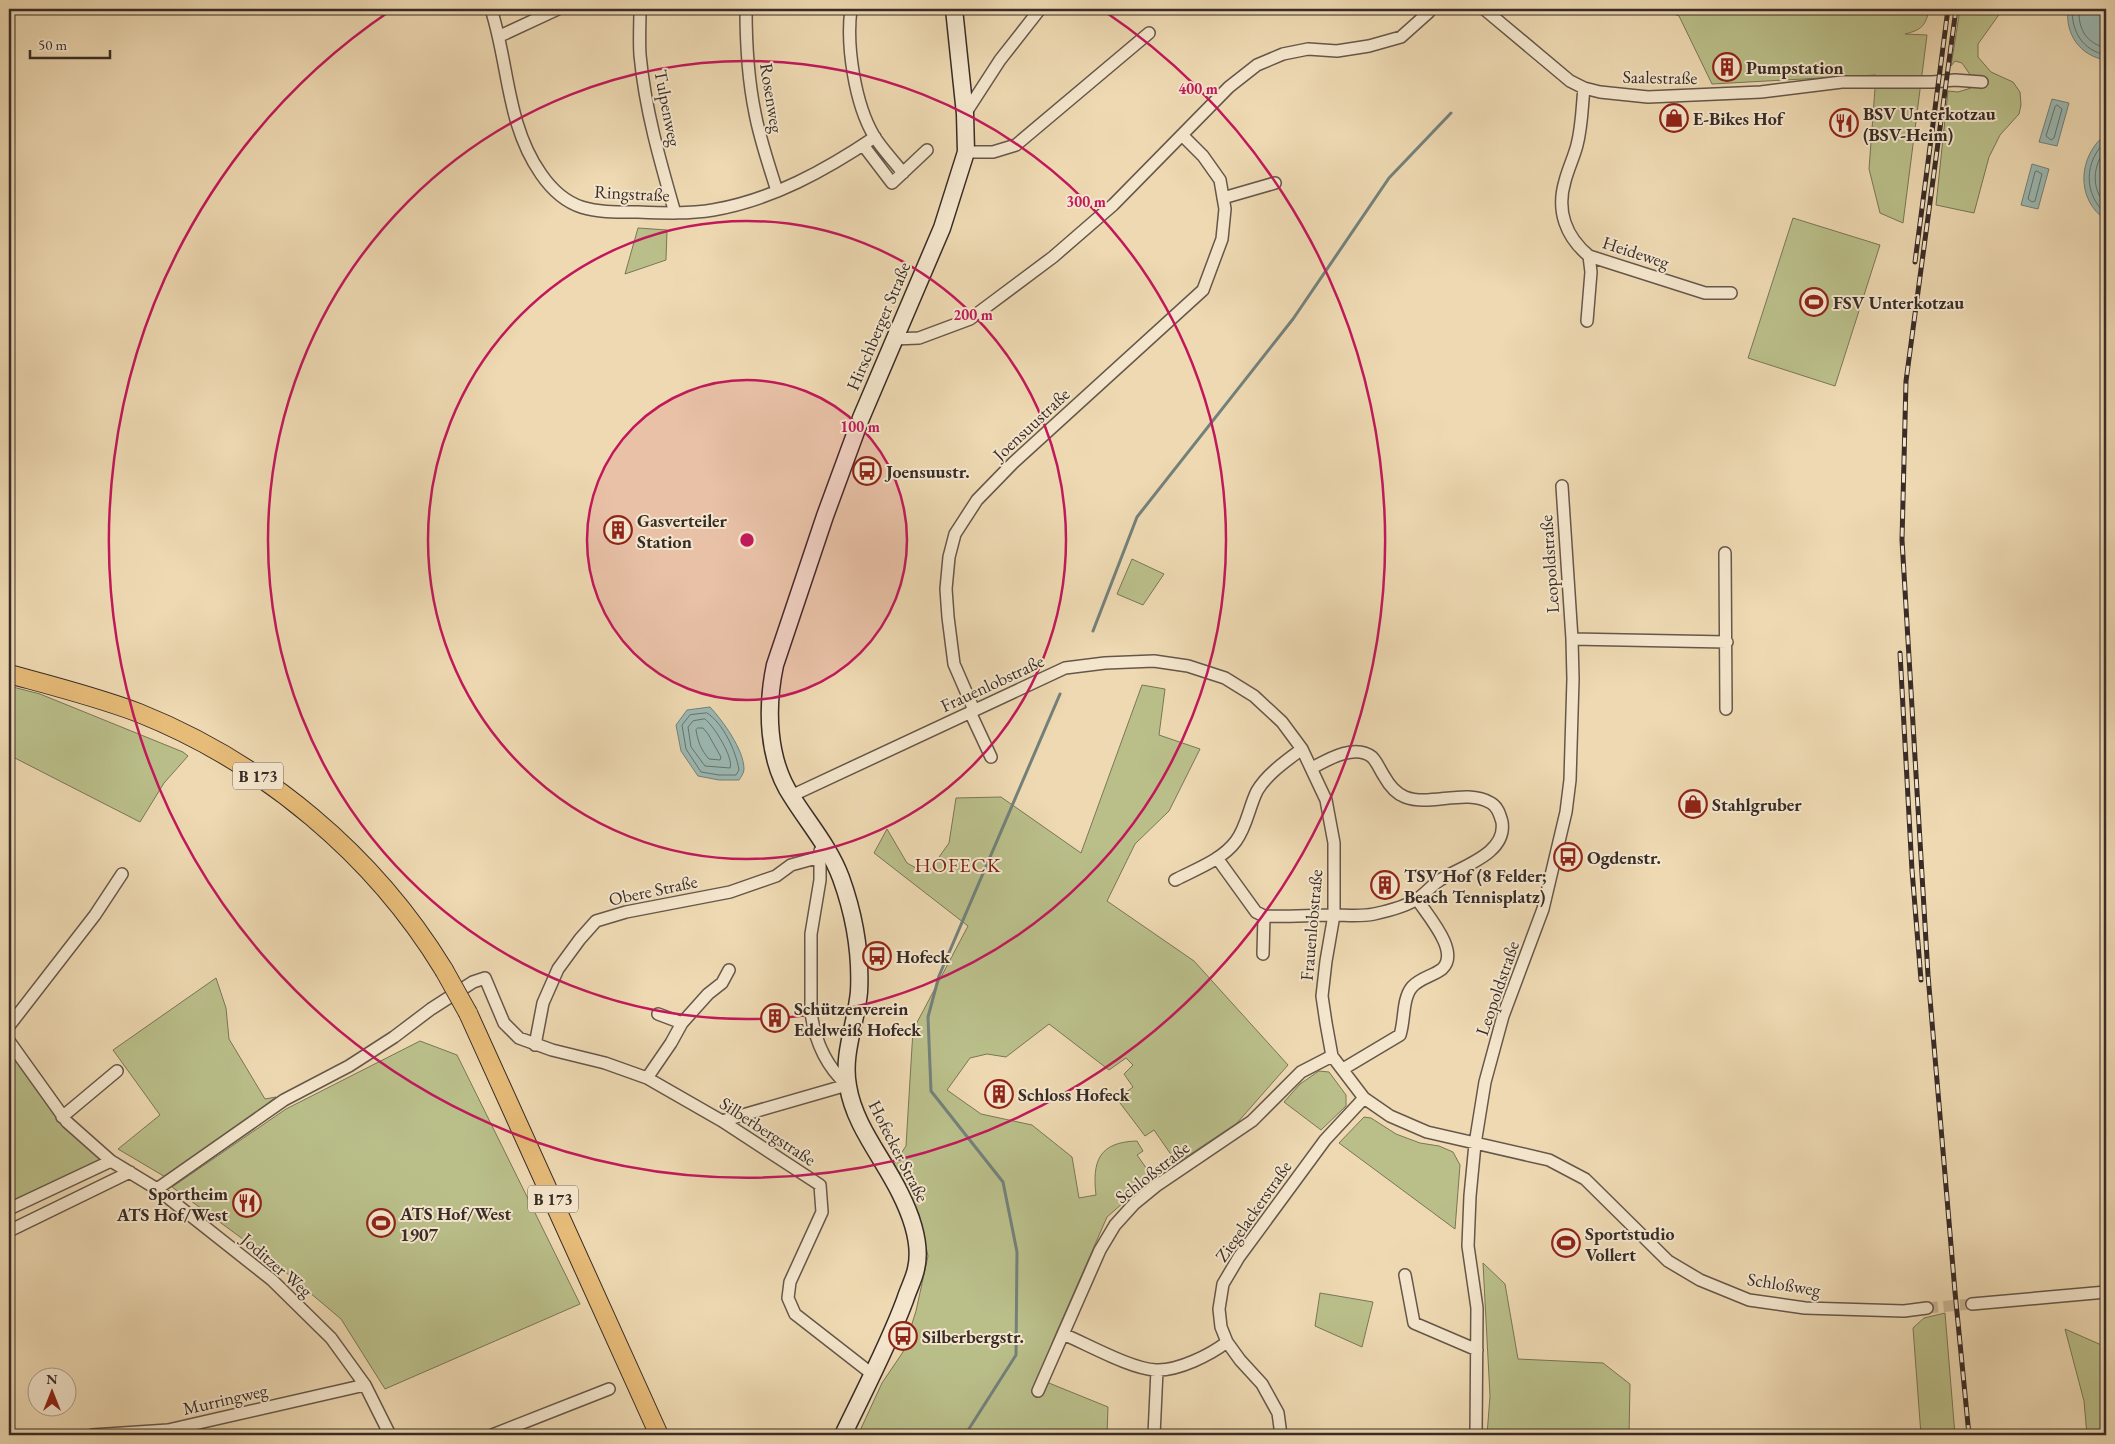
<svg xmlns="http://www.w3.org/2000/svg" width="2115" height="1444" font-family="'EB Garamond',serif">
<rect width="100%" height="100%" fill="#eed9b2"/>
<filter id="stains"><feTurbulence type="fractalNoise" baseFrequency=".004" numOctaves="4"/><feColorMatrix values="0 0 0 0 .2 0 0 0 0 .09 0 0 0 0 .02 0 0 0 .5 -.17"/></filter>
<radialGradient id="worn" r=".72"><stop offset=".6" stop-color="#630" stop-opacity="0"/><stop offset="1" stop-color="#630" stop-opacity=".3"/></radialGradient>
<path fill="#babf8a" stroke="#797658" d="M1661,9H1929C1926,26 1921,30 1905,34L1927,35L1903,223L1880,213L1869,169L1876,75L1712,84L1679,16Z
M1960,9H2003L1978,44V57L1991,72L2013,82L2020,92L2021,105L2019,114L2000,135L1989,157L1974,213L1936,205L1948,91L1958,92L1971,88V76L1962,63L1955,61L1951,66Z
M1793,218L1880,245L1835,386L1748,358Z
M638,228L667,230L666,260L625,274Z
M1132,559L1164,574L1143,605L1117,594Z
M1142,685L1165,689L1159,735L1200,749L1169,811L1135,844L1107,901L1194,961L1288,1065L1237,1123L1180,1161L1172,1156L1154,1130L1145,1136L1117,1099L1133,1087L1124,1074L1133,1065L1126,1058L1109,1070L1049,1024L1006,1057L987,1054L970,1058L947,1090L981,1114L1032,1125L1072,1157L1079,1198L1096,1195C1092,1161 1099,1142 1137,1141L1143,1151L1137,1155L1149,1172L1155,1176L1141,1187L1107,1217L1054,1338L1039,1379L1108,1407L1107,1435H858L882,1383L903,1352L916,1311L928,1256L919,1214L894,1164L906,1146L913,1030L968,926L874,853L887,829L907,863L927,874L949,843L956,798L1001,797L1081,853Z
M9,686L40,694L183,752L188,756L164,783L140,822L9,755Z
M216,978L226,1008L229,1039L265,1099L276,1097L167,1178L118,1149L160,1115L113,1050Z
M9,1041L62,1117L111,1161L9,1209Z
M420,1041L457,1055L580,1304L385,1389L341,1319L270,1259L172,1187L286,1109Z
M1319,1071L1329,1072L1346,1095V1106L1321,1130L1284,1102L1300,1084Z
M1364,1117L1371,1118L1396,1134L1420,1143L1439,1146L1453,1152L1460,1165L1455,1229L1339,1143Z
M1483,1263L1505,1284L1518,1359L1603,1363L1630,1384L1629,1435H1487L1490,1396Z
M1320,1293L1373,1302L1362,1347L1315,1326Z
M1945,1313L1955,1435H1921L1913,1328L1924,1318Z
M2065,1329L2106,1347V1435H2087L2084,1401Z"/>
<path fill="#9bb9b3" stroke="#73817b" d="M2068,9H2106V60C2080,56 2065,34 2068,9Z
M2052,99L2069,103L2057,146L2039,142Z
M2106,134V220C2075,199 2078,156 2106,134Z
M2032,164L2049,169L2038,209L2021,205Z
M710,707C723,721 744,750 744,769C744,773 741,777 739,780H719L698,776L681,751L676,725L687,710Z"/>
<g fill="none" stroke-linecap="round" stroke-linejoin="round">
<path stroke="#6a726d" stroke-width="1" d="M2072,9C2072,32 2082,50 2106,55
M2079,9C2078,29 2086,43 2106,48
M2057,105L2062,109L2054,138L2051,140L2046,136L2055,107Z
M2106,141C2084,161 2083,194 2106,214
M2106,149C2092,166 2091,189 2106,205
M2037,171L2042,174L2035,201L2032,202L2028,199L2035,172Z
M707,713C723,723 736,751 739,770L736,775H719L701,772L686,749L682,725L690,715Z
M705,719C714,726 734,758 730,768L705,766L691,747L688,727L693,721Z
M698,728H703L708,734L721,757L720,760L709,759C701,750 698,742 696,730Z"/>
<path stroke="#73817b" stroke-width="3" d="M1093,631L1137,517L1293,319L1389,178L1451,113
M965,1435L1016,1355L1017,1252L1003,1182L931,1091L928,1017L939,976L1060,694"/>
<path stroke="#cab696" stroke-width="11" stroke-dasharray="11 5.5" stroke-linecap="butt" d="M1927,1308L1972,1304"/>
<defs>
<path id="street" d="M491,9C509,64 506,124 541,174C568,213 594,212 638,212C663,213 689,214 713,210C772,200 826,170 875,137
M640,9C640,24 639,40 640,55C645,109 660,161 675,213
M746,9C746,43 748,79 755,113C760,140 769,165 777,191
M851,9C846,46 855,104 874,136C882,149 894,161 903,173
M1484,9L1570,81L1584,88L1600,92L1648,97L1761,92L1842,82H1932L1955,80L1982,82
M500,36L558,9
M1584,88C1582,107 1582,126 1577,145C1574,157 1568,169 1565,181C1556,211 1566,237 1589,256L1705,293H1731
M965,114L1000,60L1040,9
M863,145L892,183L927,150
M966,152H993L1016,145L1149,33
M1223,198L1275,183
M1587,321L1591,272L1589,256
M894,339L919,338L970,319L1053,257L1113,205L1229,87L1257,65L1283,54L1308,49L1337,51L1369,46L1401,37L1429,12V9
M1725,553L1726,709
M1572,639L1727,642
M974,710L954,664L948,617L946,589L949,557L955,534L977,500L1013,463L1203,290L1222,239L1225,209L1220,180L1203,156L1182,135
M970,712L991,757
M791,796L1065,668L1105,663L1154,661L1188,666L1225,678L1254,696L1282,722L1302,749L1326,800L1334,843V915L1326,961L1322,996L1326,1023L1332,1056L1364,1098L1390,1116L1427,1132L1549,1160L1585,1179L1668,1261L1700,1280L1749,1300L1805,1308L1904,1311L1927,1308
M820,851V880L811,934V1013C815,1041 826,1066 847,1085
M1217,858L1256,912L1264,916C1287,917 1310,915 1332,915C1346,915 1360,917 1374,914C1388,911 1405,907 1417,899C1425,894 1432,885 1440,880C1462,866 1507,854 1502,822C1500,815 1498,807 1491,803C1466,788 1430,807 1405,797C1395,793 1389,785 1384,776C1380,770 1377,762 1372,757C1355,743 1327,760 1312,768
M1175,880C1196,869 1222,860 1236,841C1247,826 1249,807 1257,791C1267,774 1286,761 1302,749
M1263,954L1264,916
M658,1014L682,1023
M9,1026L95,915L122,874
M9,1041L67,1122L111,1161L157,1189L272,1280L331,1338L365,1385L390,1435
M535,1045L543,1003L558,969L580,939L596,921L626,912L730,892L776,876L791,865L820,857
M1343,1069L1400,1035C1405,1020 1402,999 1412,987C1420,978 1433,976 1442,969C1461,952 1427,915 1417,899
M647,1078L671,1043L682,1023L708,994L722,983L729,970
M62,1117L117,1071
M722,1121L847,1085
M157,1189L284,1100L349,1066L394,1037L431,1009L473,982L485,978L504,1023L519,1038L552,1050L605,1063L647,1078L722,1121L820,1185L822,1212L790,1282L788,1298L795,1314L872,1374
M9,1209L111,1161
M9,1231L130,1172
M1405,1275L1414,1323L1477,1350
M1972,1304L2106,1292
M1063,1334C1087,1344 1131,1369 1156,1370C1178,1371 1210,1355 1227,1342
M1038,1391L1100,1250L1115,1225L1134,1204L1156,1186L1252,1121L1301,1072L1332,1056
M92,1435L168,1430L365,1385
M492,1435L609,1389
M1154,1435L1157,1370
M1281,1435L1278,1413L1262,1384L1240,1360L1227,1342L1221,1327L1219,1309L1223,1284L1239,1257L1325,1140L1364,1098
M1476,1435L1477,1308L1468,1246L1470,1196L1475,1144L1485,1082L1503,1016L1543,909L1566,812L1570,780L1573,679L1572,639L1562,486"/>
<path id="secondary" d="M843,1435C864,1391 888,1346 905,1300C908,1290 914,1279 916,1269C922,1244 911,1215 900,1193C883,1158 854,1125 848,1086C842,1054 856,1024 859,992C861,954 854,914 841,878C830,848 809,824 792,797C767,760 766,708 775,665L825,516L861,418L942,228L966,152L965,114L954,9"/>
<path id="primary" d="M9,674C53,686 97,697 139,713C264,763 374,855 444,970
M468,1013L659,1435"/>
</defs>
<use href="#street" stroke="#66574a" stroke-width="14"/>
<use href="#secondary" stroke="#382c27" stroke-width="19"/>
<use href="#primary" stroke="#382c27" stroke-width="20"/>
<use href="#street" stroke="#f4e6cd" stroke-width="11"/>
<use href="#secondary" stroke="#f4e6cd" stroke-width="16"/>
<use href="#primary" stroke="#e7bc79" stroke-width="18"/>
<defs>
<path id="rail" d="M1956,9L1906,381L1902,540L1928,975L1955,1292L1969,1435
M1915,262L1948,9
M1900,653L1912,870L1921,980"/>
</defs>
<use href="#rail" stroke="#382c27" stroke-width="5"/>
<use href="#rail" stroke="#f4e6cd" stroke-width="3" stroke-dasharray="9" stroke-linecap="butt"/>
<defs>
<path id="primary-bridge" d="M444,970L468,1013"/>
</defs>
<use href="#primary-bridge" stroke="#382c27" stroke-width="20" stroke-linecap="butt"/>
<use href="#primary-bridge" stroke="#e7bc79" stroke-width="18"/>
</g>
<circle cx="747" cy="540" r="160" fill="#c2185b" fill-opacity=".12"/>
<g fill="none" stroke="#c2185b" stroke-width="2.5">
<circle cx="747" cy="540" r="160"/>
<circle cx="747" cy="540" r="319"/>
<circle cx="747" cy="540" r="479"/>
<path d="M1104 11A638 638 0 1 1 390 11"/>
</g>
<defs>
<symbol id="building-ring" viewBox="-11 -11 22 22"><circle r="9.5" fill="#f4e6cd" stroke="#8f2418" stroke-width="1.5"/><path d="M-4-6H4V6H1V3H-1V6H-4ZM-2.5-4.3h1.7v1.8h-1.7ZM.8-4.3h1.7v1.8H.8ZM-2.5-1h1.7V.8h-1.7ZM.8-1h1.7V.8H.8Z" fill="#8f2418"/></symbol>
<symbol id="shop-ring" viewBox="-11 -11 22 22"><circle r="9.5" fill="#f4e6cd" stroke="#8f2418" stroke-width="1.5"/><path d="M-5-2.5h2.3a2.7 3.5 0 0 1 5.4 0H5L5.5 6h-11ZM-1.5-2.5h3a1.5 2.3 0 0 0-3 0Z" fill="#8f2418"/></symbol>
<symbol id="restaurant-ring" viewBox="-11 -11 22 22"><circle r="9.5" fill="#f4e6cd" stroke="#8f2418" stroke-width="1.5"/><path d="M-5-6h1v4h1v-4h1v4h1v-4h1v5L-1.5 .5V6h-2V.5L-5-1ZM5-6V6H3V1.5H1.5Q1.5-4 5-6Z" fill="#8f2418"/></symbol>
<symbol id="stadium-ring" viewBox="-11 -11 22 22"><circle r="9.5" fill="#f4e6cd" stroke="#8f2418" stroke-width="1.5"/><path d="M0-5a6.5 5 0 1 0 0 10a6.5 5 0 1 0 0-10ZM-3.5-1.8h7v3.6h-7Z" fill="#8f2418"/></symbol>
<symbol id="bus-ring" viewBox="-11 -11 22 22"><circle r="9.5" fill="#f4e6cd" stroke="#8f2418" stroke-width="1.5"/><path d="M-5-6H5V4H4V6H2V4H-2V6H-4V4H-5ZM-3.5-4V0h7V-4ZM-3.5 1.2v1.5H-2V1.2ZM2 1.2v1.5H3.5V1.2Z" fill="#8f2418"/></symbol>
</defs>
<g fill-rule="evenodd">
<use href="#building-ring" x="1711" y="51" width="32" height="32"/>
<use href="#shop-ring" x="1658" y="102" width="32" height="32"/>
<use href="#restaurant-ring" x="1828" y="107" width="32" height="32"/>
<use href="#stadium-ring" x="1798" y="286" width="32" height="32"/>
<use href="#bus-ring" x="851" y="455" width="32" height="32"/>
<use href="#building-ring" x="602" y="514" width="32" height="32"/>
<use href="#shop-ring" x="1677" y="788" width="32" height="32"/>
<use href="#bus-ring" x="1552" y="841" width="32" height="32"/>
<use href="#building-ring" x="1369" y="869" width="32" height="32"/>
<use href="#bus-ring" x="861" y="940" width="32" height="32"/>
<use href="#building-ring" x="759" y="1002" width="32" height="32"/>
<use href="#building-ring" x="983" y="1078" width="32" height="32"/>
<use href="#restaurant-ring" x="231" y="1187" width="32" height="32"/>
<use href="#stadium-ring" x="365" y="1207" width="32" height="32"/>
<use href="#stadium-ring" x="1550" y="1227" width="32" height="32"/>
<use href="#bus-ring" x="887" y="1320" width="32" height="32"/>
</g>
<g text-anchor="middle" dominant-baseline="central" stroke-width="4" stroke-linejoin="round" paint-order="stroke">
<g fill="#f4e6cd" stroke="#706459" stroke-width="1">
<rect x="233" y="762.5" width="50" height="27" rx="4"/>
<rect x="528" y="1185.5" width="50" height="27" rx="4"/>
</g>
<g font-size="16" font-weight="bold" fill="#382c27">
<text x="258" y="776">B 173</text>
<text x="553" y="1199">B 173</text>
</g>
<g font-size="18" font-weight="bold" fill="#382c27" stroke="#f4e6cd" text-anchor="start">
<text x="1746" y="67">Pumpstation</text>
<text x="1863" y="113">BSV Unterkotzau<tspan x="1863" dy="21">(BSV-Heim)</tspan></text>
<text x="1693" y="118">E-Bikes Hof</text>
<text x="1833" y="302">FSV Unterkotzau</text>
<text x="886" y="471">Joensuustr.</text>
<text x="637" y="520">Gasverteiler<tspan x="637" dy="21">Station</tspan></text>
<text x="1712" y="804">Stahlgruber</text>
<text x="1587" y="857">Ogdenstr.</text>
<text x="1404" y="875">TSV Hof (8 Felder;<tspan x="1404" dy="21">Beach Tennisplatz)</tspan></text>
<text x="896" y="956">Hofeck</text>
<text x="794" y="1008">Schützenverein<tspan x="794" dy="21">Edelweiß Hofeck</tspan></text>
<text x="1018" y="1094">Schloss Hofeck</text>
<text x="228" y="1193" text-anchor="end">Sportheim<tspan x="228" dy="21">ATS Hof/West</tspan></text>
<text x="400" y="1213">ATS Hof/West<tspan x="400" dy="21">1907</tspan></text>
<text x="1585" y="1233">Sportstudio<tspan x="1585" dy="21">Vollert</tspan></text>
<text x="922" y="1336">Silberbergstr.</text>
</g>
<g font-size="18" fill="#382c27" stroke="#f4e6cd">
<text transform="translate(1660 77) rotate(1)">Saalestraße</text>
<text transform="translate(772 98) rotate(81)">Rosenweg</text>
<text transform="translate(668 108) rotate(79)">Tulpenweg</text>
<text transform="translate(632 193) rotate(3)">Ringstraße</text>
<text transform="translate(1636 252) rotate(18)">Heideweg</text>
<text transform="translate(878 326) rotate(-67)">Hirschberger Straße</text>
<text transform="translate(1031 424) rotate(-43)">Joensuustraße</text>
<text transform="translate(1549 564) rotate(-94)">Leopoldstraße</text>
<text transform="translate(992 683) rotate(-25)">Frauenlobstraße</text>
<text transform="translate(653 890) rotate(-12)">Obere Straße</text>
<text transform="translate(1311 925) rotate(-85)">Frauenlobstraße</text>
<text transform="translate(1497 988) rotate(-71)">Leopoldstraße</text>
<text transform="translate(768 1131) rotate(33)">Silberbergstraße</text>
<text transform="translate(899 1151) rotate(63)">Hofecker Straße</text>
<text transform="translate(1152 1172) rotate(-38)">Schloßstraße</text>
<text transform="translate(1253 1211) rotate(-55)">Ziegelackerstraße</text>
<text transform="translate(277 1265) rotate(41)">Joditzer Weg</text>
<text transform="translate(1784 1284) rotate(9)">Schloßweg</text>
<text transform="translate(225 1399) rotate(-13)">Murringweg</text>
</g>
<g font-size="20" letter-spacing="1" fill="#7a1f14" stroke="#f4e6cd">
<text x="958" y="865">HOFECK</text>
</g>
</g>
<circle cx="747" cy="540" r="8" fill="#c2185b" stroke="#f4e6cd" stroke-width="2.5"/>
<g font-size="15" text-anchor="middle" font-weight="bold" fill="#c2185b" stroke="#f4e6cd" stroke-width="4" stroke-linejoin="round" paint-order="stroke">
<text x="1198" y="94">400 m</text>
<text x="1086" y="207">300 m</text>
<text x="973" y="320">200 m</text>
<text x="860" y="432">100 m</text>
</g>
<rect width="2115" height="1444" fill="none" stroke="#eed9b2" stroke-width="30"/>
<rect x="10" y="10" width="2095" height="1424" fill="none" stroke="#382c27" stroke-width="2.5"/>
<rect x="15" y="15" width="2085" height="1414" fill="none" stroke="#382c27"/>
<g transform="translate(52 1392)"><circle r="24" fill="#f4e6cd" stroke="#a99c8b"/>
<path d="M0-4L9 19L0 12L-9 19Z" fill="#8f2418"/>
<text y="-8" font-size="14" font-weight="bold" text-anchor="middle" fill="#382c27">N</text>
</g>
<path d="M30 50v8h80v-8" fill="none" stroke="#382c27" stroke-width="2.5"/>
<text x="38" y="50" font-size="15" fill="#382c27" stroke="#f4e6cd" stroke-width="4" paint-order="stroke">50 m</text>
<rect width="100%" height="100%" filter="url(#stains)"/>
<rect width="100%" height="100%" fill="url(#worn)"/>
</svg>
